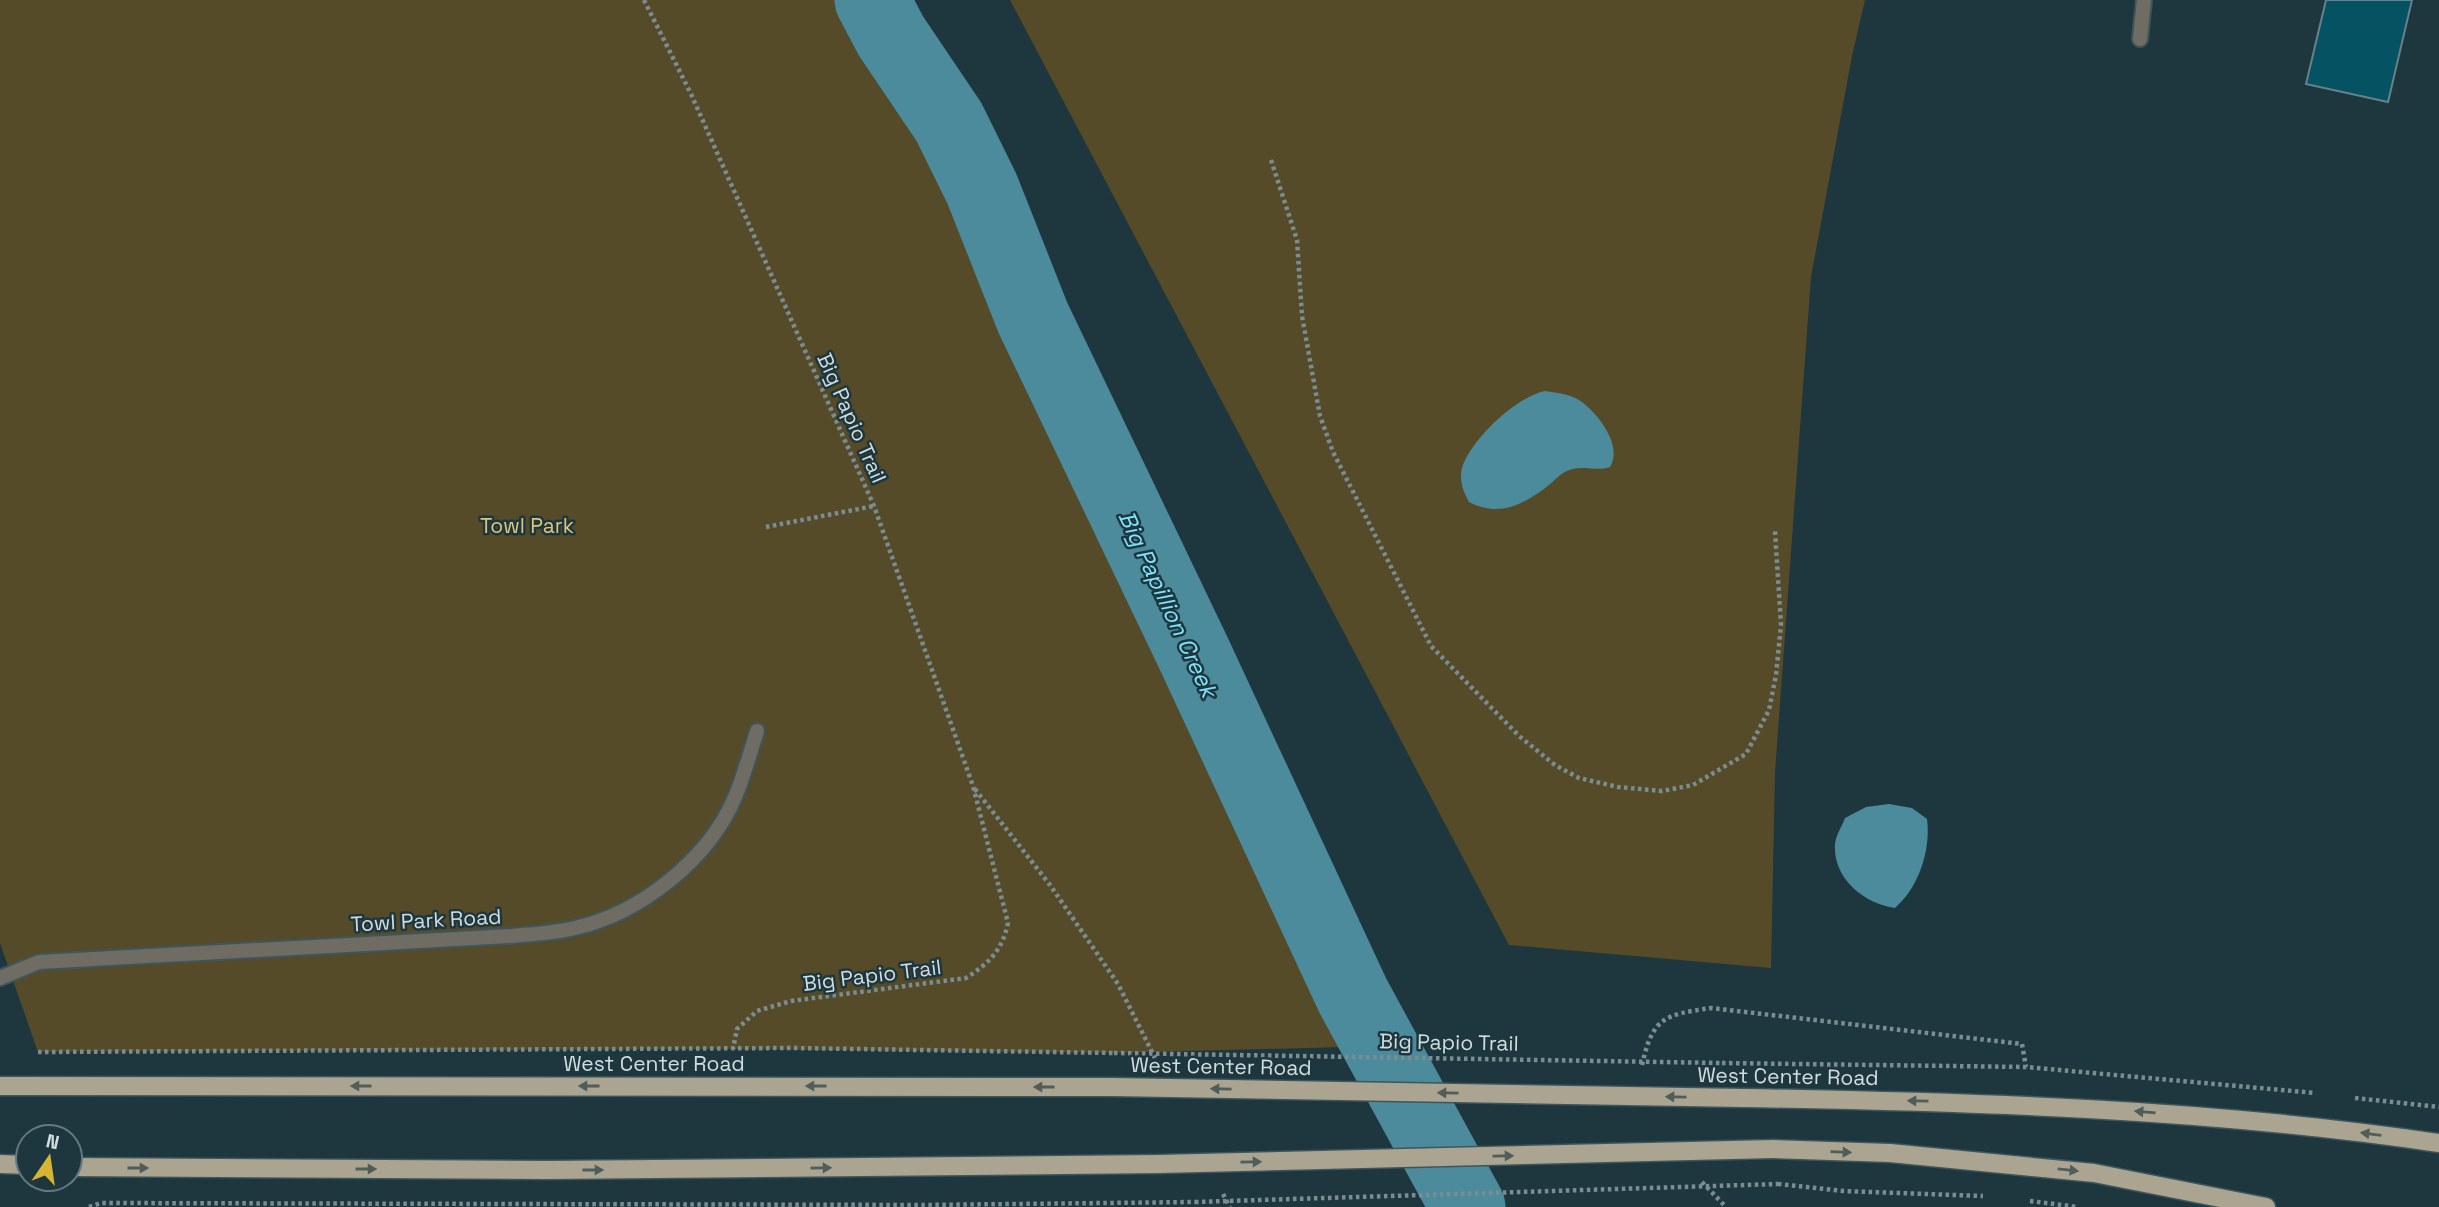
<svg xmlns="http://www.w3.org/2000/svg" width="2439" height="1207" font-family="'Space Grotesk',sans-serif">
<rect width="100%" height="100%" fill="#1e373e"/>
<path fill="#554b28" d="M0,0H872C894,43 925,80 949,122C989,191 1010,270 1045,341C1149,559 1251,777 1353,996L1380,1046L1114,1053L733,1049L38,1052L0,943Z
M1010,0H1865L1852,56L1811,277L1775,772L1771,968L1509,945Z"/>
<path fill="#4b8b9c" d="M1545,391C1558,393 1571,394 1582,402C1599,415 1623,446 1610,467C1596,472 1582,464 1567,471C1560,474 1555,480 1549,485C1525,504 1499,518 1469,502C1463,491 1458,478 1463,465C1474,437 1516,397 1545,391Z
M1889,804L1912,808L1927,819C1931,850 1919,887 1895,908C1865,904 1833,879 1835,845C1835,837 1842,826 1845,818L1866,807Z"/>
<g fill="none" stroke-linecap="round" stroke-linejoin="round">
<path stroke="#4b8b9c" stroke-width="75" d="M872,0L891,36L949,122L982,189L1033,318L1193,652L1353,996L1468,1207"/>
</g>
<path fill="#045262" stroke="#668189" stroke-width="2" d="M2326,0H2412L2388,102L2306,84Z"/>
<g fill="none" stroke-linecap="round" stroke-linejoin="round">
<defs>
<path id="street" d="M2140,39L2144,0
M0,978L39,962L512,936C533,934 555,933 575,928C641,913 709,859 735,797C744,776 750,753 757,731"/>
<path id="primary" d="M0,1086L1112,1087
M1744,1098C1976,1102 2209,1109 2439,1143
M1773,1149L1890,1153L2094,1173L2266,1207
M0,1164L28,1165
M70,1167L548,1170L1159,1164"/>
</defs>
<use href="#street" stroke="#3e555c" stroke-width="18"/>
<use href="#primary" stroke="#3e555c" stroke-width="21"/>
<path stroke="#7a8d92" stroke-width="4.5" stroke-dasharray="3.5 3.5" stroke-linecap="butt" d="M644,0L691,94L874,506L973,786L1008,923C1002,951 989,963 966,978L791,1001L757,1011L737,1029L733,1049
M1271,160L1297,240L1302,316L1320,416L1333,452L1431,646L1519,736L1555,765L1579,778L1618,787L1662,791L1693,785L1746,754L1769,710L1776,675L1781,625L1775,531
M766,527L874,506
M975,789L1050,885L1118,984L1155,1058
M38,1052L792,1048L1114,1053
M1722,1063L2026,1067L2315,1093
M1642,1065C1653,1016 1665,1015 1711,1008L2022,1044L2026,1067
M2355,1098L2439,1107
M1702,1182L1726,1207
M1778,1184L1844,1191L1983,1196
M1223,1194L1230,1207
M2030,1201L2078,1207
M89,1207L101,1203L924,1205L1195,1202"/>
<use href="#street" stroke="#6f6c63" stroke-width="14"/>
<use href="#primary" stroke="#aaa491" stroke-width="18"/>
<defs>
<path id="primary-bridge" d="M1112,1087L1744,1098
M1159,1164L1773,1149"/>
</defs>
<use href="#primary-bridge" stroke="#3e555c" stroke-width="21" stroke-linecap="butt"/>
<path stroke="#7a8d92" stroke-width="4.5" stroke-dasharray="3.5 3.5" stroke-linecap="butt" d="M1114,1053L1722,1063
M1195,1202L1778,1184"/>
<use href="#primary-bridge" stroke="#aaa491" stroke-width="18"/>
</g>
<defs><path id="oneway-solid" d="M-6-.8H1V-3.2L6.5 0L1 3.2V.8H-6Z" transform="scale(1.75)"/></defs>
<g fill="#4f5d5b">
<use href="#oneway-solid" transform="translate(361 1086) rotate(180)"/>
<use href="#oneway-solid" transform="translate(589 1086) rotate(180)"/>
<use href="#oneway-solid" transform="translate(816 1086) rotate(180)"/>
<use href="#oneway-solid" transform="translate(1044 1087) rotate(-180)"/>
<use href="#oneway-solid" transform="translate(1221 1089) rotate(-179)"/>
<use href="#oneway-solid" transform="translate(1448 1093) rotate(-179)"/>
<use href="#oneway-solid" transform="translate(1676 1097) rotate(-179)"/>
<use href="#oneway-solid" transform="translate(1918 1101) rotate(-179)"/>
<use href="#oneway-solid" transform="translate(2145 1112) rotate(-175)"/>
<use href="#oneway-solid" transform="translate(2371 1134) rotate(-173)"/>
<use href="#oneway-solid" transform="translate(1841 1152) rotate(2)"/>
<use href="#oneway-solid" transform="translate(1503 1156) rotate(-1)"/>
<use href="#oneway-solid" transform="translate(1251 1162) rotate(-1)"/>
<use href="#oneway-solid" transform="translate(138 1168)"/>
<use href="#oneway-solid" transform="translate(821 1168) rotate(-1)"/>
<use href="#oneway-solid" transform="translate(366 1169)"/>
<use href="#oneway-solid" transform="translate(593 1170)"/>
<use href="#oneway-solid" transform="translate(2068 1170) rotate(6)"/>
</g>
<g text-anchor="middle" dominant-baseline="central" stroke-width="5" stroke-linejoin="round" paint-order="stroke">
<g font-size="21" fill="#d0dee2" stroke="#1e373e">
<text transform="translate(852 418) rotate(66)">Big Papio Trail</text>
<text transform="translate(426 920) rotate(-3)">Towl Park Road</text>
<text transform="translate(872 975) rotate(-7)">Big Papio Trail</text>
<text transform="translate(1449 1042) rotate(1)">Big Papio Trail</text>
<text x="654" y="1063">West Center Road</text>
<text transform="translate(1221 1066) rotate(1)">West Center Road</text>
<text transform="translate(1788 1076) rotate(1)">West Center Road</text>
</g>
<g font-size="21" fill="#dec679" stroke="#1e373e">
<text x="527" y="525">Towl Park</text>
</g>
<g font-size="23" font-style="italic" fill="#7fe4fe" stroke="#1e373e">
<text transform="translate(1168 604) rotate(65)">Big Papillion Creek</text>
</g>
</g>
<g transform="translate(49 1158) rotate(13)"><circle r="33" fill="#1e373e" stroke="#657a80" stroke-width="2"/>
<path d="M0-5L12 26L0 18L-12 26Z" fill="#d7b434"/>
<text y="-10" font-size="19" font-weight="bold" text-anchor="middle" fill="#d0dee2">N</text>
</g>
</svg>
